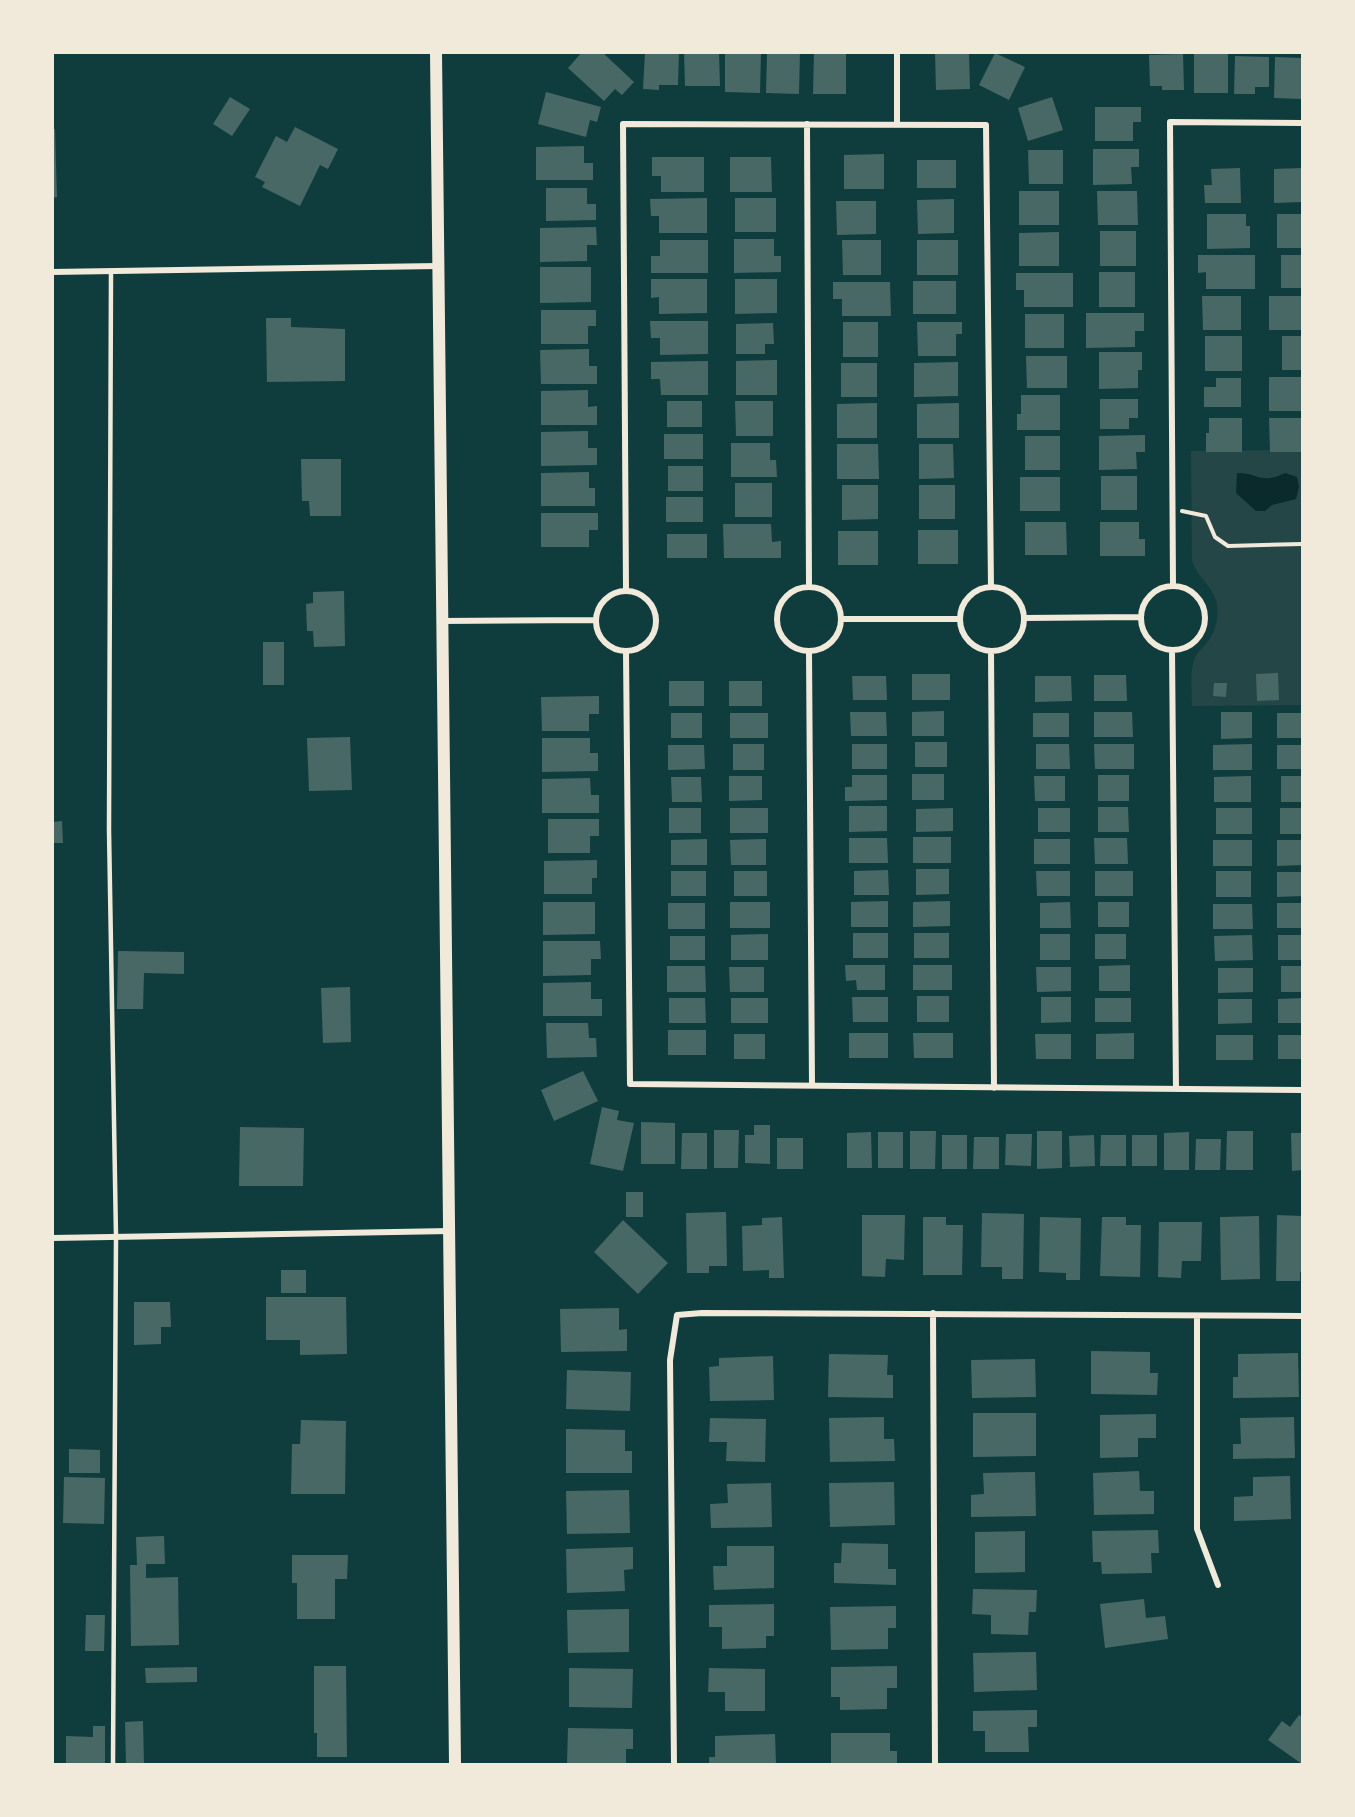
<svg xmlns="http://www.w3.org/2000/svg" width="1355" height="1817" font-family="Literata,serif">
<rect width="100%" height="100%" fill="#0f3d3e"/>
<path fill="#244646" d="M1302,450V705L1192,706C1192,692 1190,677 1193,664C1195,655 1200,650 1206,644C1216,632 1220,616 1216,600C1211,585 1197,576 1192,561L1191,451Z"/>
<path fill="#0a2a2b" d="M1237,473C1260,473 1260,485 1285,473L1297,477L1299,487L1296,499L1272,505L1265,511H1256L1236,493Z"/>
<path fill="#486865" d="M582,52H602L634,82L622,95L615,89L604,101L568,68Z
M645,52H679L678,85H659V90L643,89Z
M684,52H719L720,86H685Z
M725,52H761L760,93L725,92Z
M767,52H800L799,94L766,93Z
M814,52L846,53V94H813Z
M935,52H969L970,89L936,90Z
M995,53L1025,67L1009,100L979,85Z
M1194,53H1228V93H1194Z
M1183,54L1184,90H1162V86H1150L1149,55Z
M1235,56L1269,57V87H1255V94H1234Z
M1275,57L1302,58V99L1274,98Z
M546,92L601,107L597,122L590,120L586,137L538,124Z
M230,97L250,109L232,136L213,124Z
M1052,97L1063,130L1028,141L1018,108Z
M1095,107H1141V122H1133V141H1095Z
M295,127L338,149L328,169L320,165L300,206L262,187L265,182L255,177L276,136L287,142Z
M52,129H55L57,197L52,198Z
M584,146V163H593V180H536V147Z
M1093,149H1139V167H1131L1132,184L1093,185Z
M1028,150H1063V184H1029Z
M884,154V189H844V155Z
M652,157H704V192H661V176H652Z
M730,157H771L772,192H730Z
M917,160H956V188H917Z
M1240,168L1241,203H1205L1204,185H1212L1211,169Z
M1302,168V202L1274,203V169Z
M546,188H587V204H596V220L546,221Z
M1019,191H1059V225H1019Z
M1097,191H1137L1138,225H1098Z
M707,198V233H659V216H651L650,199Z
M735,198H776V232H735Z
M954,199V233L918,234L917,200Z
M836,201H876V234L837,235Z
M1207,214H1246V226H1250V248L1207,249Z
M1277,214H1302V248H1277Z
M596,227L597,245H587V261L540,262V228Z
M1100,231H1136V266H1100Z
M1059,232V266H1019V233Z
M734,239H774V256H781V272L734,273Z
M660,240H708V273H651V256H660Z
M842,240H881V275H843Z
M917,240H958V275H917Z
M1198,255H1255V289H1206V272L1198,273Z
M1281,255H1302V288H1281Z
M540,267H591V302L540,303Z
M1099,272H1135V307H1099Z
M1016,273H1073V307H1024V290H1016Z
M651,279H707V313L659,314V297L651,298Z
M735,279H777V313L735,314Z
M913,281H956V314H913Z
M833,282H890L891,316H842V299H833Z
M1202,296H1241V330H1203Z
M1269,296H1302V330H1269Z
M541,310H596V326H588V344H541Z
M1086,313H1144V331H1135V347L1086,348Z
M1025,314H1064V348H1025Z
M266,318H291V327L345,329V381L267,382Z
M650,321H708V354L660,355V338H651Z
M843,322H878V357H843Z
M917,322H962V334H956V356H918Z
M773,323L774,344H765V354H736V324Z
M1205,336H1242V371H1205Z
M1282,336H1302V370H1282Z
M589,349V366H597V384H541L540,350Z
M1099,352H1142V370H1138V388L1099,389Z
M1026,356H1067V388H1027Z
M777,360V395H736V361Z
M708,361V395H661L660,379H651V362Z
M958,362V396L914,397V363Z
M841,363H877V397H841Z
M1269,377H1302V411H1269Z
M1216,378H1241V407H1204V387H1216Z
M588,390V407L597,406V425H541V391Z
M1021,395H1060V430H1017V414H1021Z
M1100,399H1138V418H1129V429H1100Z
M667,401H702V427H667Z
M735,401H773V436H736Z
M877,403V438H837V404Z
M959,403V438H917V404Z
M1209,418H1242V452H1206V433H1209Z
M1269,418H1302V452H1270Z
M588,431V448H597V465L541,466V432Z
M664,434H703V459H664Z
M1145,435V452H1136L1137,469L1099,470V436Z
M1025,436H1060V470H1025Z
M731,443H770V460H776L777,477H731Z
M837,444H878L879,479H837Z
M919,444H953L954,478L919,479Z
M301,459H341V516H310L309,501H302Z
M668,466H703V491H668Z
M589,472V488H595V506H541V473Z
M1101,476H1137V510H1101Z
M1020,477H1060V511H1020Z
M735,483H772V517H735Z
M842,485H878V519L842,520Z
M919,485H955V519H919Z
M666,497H703V522H666Z
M541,513H598V530H589V547H541Z
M1025,522H1066L1067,555H1025Z
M1100,522H1139V539H1145V556H1100Z
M723,524H771L772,542L781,541V558H724Z
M918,530H958V564H918Z
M838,531H878V565H838Z
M667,534H707V558H667Z
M344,591L345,646L314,647L313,631H307L306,604L313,603V592Z
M263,642H284V685H263Z
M1278,673L1279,700L1257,701L1256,674Z
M912,674H950V700H912Z
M1094,675H1126L1127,701H1094Z
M852,676H886L887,700H853Z
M1035,676H1071L1072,701L1035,702Z
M669,681H704V706H669Z
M729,681H762V706H729Z
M1214,683H1227L1226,697L1213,696Z
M599,696V714H589V731H542L541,697Z
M944,711V736H912V712Z
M850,712H886L887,736H851Z
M1094,712H1132L1133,737H1094Z
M1221,712H1252V738L1221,739Z
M671,713H702V738H671Z
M730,713H768V738H730Z
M1033,713H1069V737H1033Z
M1277,713H1302V738H1277Z
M350,737L352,790L309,791L307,738Z
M542,738H590V753H598V771L542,772Z
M915,742H947V767H915Z
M733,744H764V770H733Z
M852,744H887V769H852Z
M1036,744H1069L1070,769H1036Z
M1094,744H1134V769H1095Z
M1252,744V770H1213V745Z
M668,745H704L705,769L668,770Z
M1277,745H1302V769H1277Z
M912,774H944V800H912Z
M852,775H887V800L845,801V787H852Z
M1098,775H1129V801H1098Z
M729,776H762V800L729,801Z
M1034,776H1065V801H1035Z
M1251,776V802H1214V777Z
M1281,776H1302V802H1281Z
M671,777H701L702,802H672Z
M590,778L591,795H599V813H542V779Z
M849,806H887V831L849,832Z
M1098,807H1128L1129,832H1098Z
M669,808H701V833H669Z
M730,808H768V833H730Z
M953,808V831L916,832V809Z
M1038,808H1070V832H1038Z
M1216,808H1252V834H1216Z
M1280,808H1302V834H1280Z
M548,819H599V836H590V853H548Z
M62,821L63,843H52V822Z
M913,837H951V863H913Z
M849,838H887L888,863H849Z
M1094,838H1127L1128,864H1095Z
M707,839V865H671V840Z
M766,839V865H731L730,840Z
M1034,839H1070V864H1034Z
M1213,840H1252V866H1213Z
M1277,840H1302V865L1277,866Z
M597,860V878H592V894H544V861Z
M916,869H949V894L916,895Z
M888,870L889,895H854V871Z
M671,871H706V896H671Z
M734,871H767V896H734Z
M1036,871H1070V896H1037Z
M1095,871H1133V896H1095Z
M1216,871H1251V897H1216Z
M1277,872H1302V896L1277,897Z
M888,901V927H851V902Z
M950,901V926L913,927V902Z
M543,902H595V934L543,935Z
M730,902H770V928H730Z
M1070,902L1071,928H1040V903Z
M1098,902H1129V927H1098Z
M668,903H705V929H668Z
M1277,903H1302V928H1277Z
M1213,904H1252L1253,929H1213Z
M853,933H888V958H853Z
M914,933H949V958H914Z
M768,934V960H731V935Z
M1040,934H1070V960H1040Z
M1095,934H1126V959H1095Z
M1252,935L1253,960L1215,961L1214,936Z
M1278,935H1302V960H1278Z
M670,936H705V960H670Z
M543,941H600L601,959H591V975L543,976Z
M118,951L184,952V974L144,973L143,1009H117Z
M845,965H885V990H857L856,980L846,981Z
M913,965H952V990H913Z
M1130,965V991H1099V966Z
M667,966H705L706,992H667Z
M1281,966H1302V992H1281Z
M729,967H764V992H730Z
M1036,967H1071V991L1037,992Z
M1218,968H1253V992L1218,993Z
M591,982V999H602V1016H543V983Z
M350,987L351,1042L323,1043L321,988Z
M917,996H949V1022H917Z
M852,997H888V1022H853Z
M1041,997H1071V1022L1041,1023Z
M669,998H705L706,1023H669Z
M731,998H768V1023H731Z
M1095,998H1131V1022H1095Z
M1302,998V1023H1278V999Z
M1218,999H1252V1023L1218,1024Z
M546,1023H588L589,1038H596L597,1057L547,1058Z
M668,1030H706V1055H668Z
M849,1033H888V1058H849Z
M913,1033H953V1058H914Z
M1134,1033V1059H1096V1034Z
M734,1034H765V1059H734Z
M1035,1034H1071V1059H1036Z
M1216,1035H1253V1060H1216Z
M1278,1035H1302V1059H1278Z
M583,1071L598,1101L554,1121L541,1090Z
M602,1107L619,1111L617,1120L634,1123L623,1171L590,1164Z
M641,1122L675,1123V1164H641Z
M754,1125H770V1164L745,1163V1135H754Z
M240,1127L304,1128L303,1186H239Z
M714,1130H739L738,1168H714Z
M910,1131H936L935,1169H910Z
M1037,1131H1062V1168L1037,1169Z
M1227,1131H1253V1170H1226Z
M871,1132L872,1168H847V1133Z
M878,1132H903V1168H878Z
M1189,1132V1170H1164V1133Z
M682,1133H707V1169H681Z
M1291,1133H1302V1170L1292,1171Z
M1006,1134H1032L1031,1166L1005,1165Z
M942,1135H967V1169H942Z
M1094,1135L1095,1166L1070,1167L1069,1136Z
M1101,1135H1126V1166H1100Z
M1132,1135H1157V1166H1132Z
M974,1137H999V1169H973Z
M777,1138H803V1169H777Z
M1196,1139H1221L1220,1170H1195Z
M626,1192H643V1217H626Z
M726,1212L727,1266H709V1273H687L686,1213Z
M982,1213L1024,1214L1023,1279H1002V1267H981Z
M862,1215H905L904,1260L886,1259L885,1277L862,1276Z
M1277,1215L1302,1216V1272H1300V1281H1276Z
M1259,1216L1260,1279L1221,1280L1220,1217Z
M782,1217L784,1278H769V1270L743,1271L742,1226L762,1225V1218Z
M923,1217H946V1225H963L962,1275H923Z
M1040,1217L1081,1218L1080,1280H1066V1273L1039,1272Z
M1102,1217H1126V1225H1141L1140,1277L1100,1276Z
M623,1220L668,1263L638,1294L594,1252Z
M1159,1222H1202L1201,1261H1182L1181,1278L1158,1277Z
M281,1270H306V1293H281Z
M266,1297H346L347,1354L300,1355V1340H266Z
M134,1302H170L171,1327H161V1344L134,1345Z
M619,1308V1330L627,1329V1351L561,1352L560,1309Z
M1091,1351L1150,1352V1373H1158L1157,1395L1091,1394Z
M1298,1353L1299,1397L1233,1398V1377H1238V1354Z
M829,1354L888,1355L887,1375H893V1398L828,1397Z
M773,1356L774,1400L710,1401L709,1367L719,1366V1358Z
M1035,1359L1036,1397L972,1398L971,1360Z
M567,1370L631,1372L630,1411L566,1409Z
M973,1413H1036V1456L973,1457Z
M1156,1414V1438H1138V1457L1100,1458V1415Z
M884,1417V1439H894L895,1461L830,1462L829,1418Z
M1294,1417L1295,1458L1233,1459V1444H1241L1240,1418Z
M710,1418L766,1419L765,1462L726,1461L727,1442H709Z
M301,1420L346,1421L345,1494H291L292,1444H300Z
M566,1429L625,1430V1451H632V1473H566Z
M69,1449L100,1450V1473H69Z
M1139,1471L1140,1491H1154V1514L1094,1515L1093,1473Z
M1035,1472L1036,1516L971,1517V1495L984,1494L983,1473Z
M1290,1476L1291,1519L1234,1521V1497L1253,1496V1477Z
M64,1477L105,1478L104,1524L63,1523Z
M894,1482L895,1525L830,1527L829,1483Z
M771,1483L772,1527L711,1528L710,1504L728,1503L727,1484Z
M629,1490L630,1533L567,1534L566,1491Z
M1158,1530L1159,1553H1151L1152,1573L1102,1574L1101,1562H1093L1092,1531Z
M1025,1531V1572L975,1573V1532Z
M164,1536L165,1564H146V1578L178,1577L179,1645L131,1646L130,1565H137L136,1537Z
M842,1543L888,1544V1569H896V1585L834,1583V1563H841Z
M727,1546H774V1588L714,1590L713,1566H727Z
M633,1547V1569L624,1570L625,1591L567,1593L566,1549Z
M292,1555H348L347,1579H335V1619H297V1583H292Z
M973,1589L1037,1590L1036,1612H1029L1028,1635L991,1634V1615L972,1614Z
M1144,1599L1146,1618L1165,1616L1168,1639L1105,1648L1100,1604Z
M774,1604V1636H766V1648L722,1649V1627H709V1605Z
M896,1606V1628H888V1649L831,1650L830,1607Z
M629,1609V1652L568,1653L567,1610Z
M86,1615H105L104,1651H85Z
M1036,1652L1037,1690L974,1692L973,1653Z
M314,1666H346L347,1757H317V1733H314Z
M897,1666V1688H887V1709L840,1710V1697H831V1667Z
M197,1667V1682L146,1683L145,1668Z
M569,1668L633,1669L632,1708L569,1707Z
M709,1668L765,1669V1711H725V1692H708Z
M1037,1710V1727H1028L1029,1752H985V1731H973V1711Z
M1299,1715L1302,1717V1764L1268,1740L1282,1721L1290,1727Z
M143,1721L144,1764H126L125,1722Z
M93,1726H105V1764H66V1736L93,1737Z
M568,1728L633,1729V1749H626V1764H567Z
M831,1733H890V1751H897V1764H831Z
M775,1734L776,1764H709V1757H715V1736Z"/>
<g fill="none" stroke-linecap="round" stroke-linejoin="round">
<path stroke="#f1e9da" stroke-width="4" d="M1182,511L1206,516L1215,537L1228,546L1302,544"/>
<path stroke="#f1e9da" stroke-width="4.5" d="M111,271L109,830L116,1237L113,1764"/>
<path stroke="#f1e9da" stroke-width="6" d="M807,124L809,587
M897,125V52
M52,272L438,266
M1173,585L1170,122L1302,123
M1141 618a32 32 0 1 1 64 0a32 32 0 1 1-64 0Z
M960 619a32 32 0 1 1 64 0a32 32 0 1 1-64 0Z
M777 619a32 32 0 1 1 64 0a32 32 0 1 1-64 0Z
M626,590L623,124L986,125L991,587
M596 621a30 30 0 1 1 60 0a30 30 0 1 1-60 0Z
M1024,618L1141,617
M842,619H960
M441,621L596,620
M1172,650L1176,1089
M626,651L630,1084L1302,1090
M809,651L812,1085
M991,651L994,1088
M52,1238L450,1231
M933,1313L935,1764
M1197,1316V1529L1218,1585
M674,1764L670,1360L677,1315L702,1313L1302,1316"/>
<path stroke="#f1e9da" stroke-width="12" d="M436,52L455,1764"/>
</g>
<rect width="1355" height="1817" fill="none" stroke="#f1e9da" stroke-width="108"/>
</svg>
